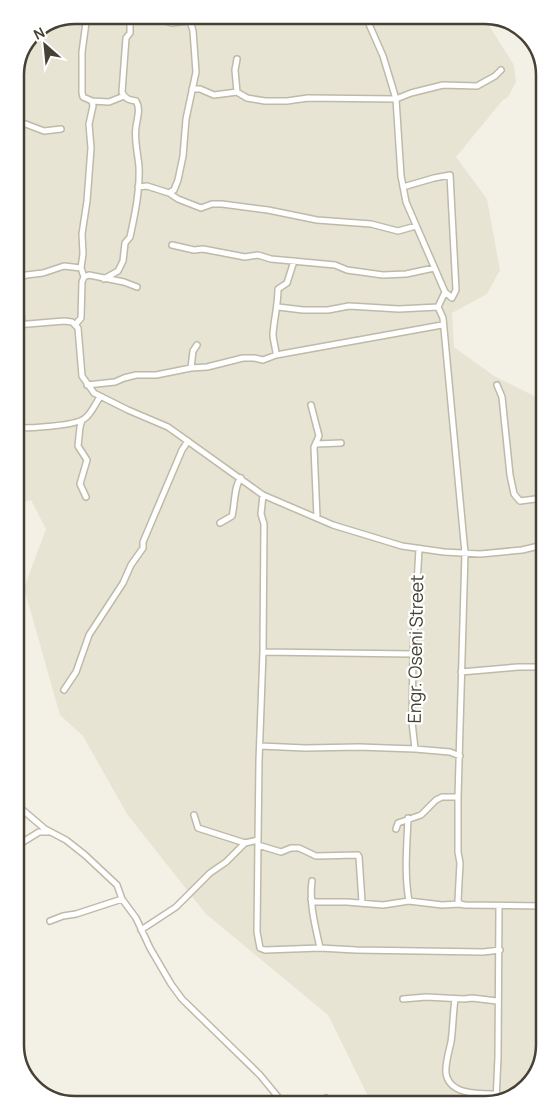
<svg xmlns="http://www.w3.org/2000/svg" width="560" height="1120" font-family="Manrope,sans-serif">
<rect width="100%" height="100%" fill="#f3f1e5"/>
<path fill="#e7e4d3" d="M75,15H488V24L514,65L516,82L508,97L502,101L456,157L487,199L500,270L487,294L452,313L454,347L494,376L542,400L545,1045L535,1079L508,1101L371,1102L328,1015L206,914L127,814L83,736L60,715L24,588L46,529L31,500L17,504L15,71L33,32Z"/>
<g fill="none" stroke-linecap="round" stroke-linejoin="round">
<defs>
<path id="street" d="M365,15L383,56L396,99L401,176L406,202L445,292L438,307
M191,24L197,15
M237,59L235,70L237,92
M192,89H200L214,95L237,92L247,98L265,101H287L308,98L396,99L411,93L443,85L477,86L495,76L501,70
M92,101L109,102L124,96
M15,120L44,131L61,129
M403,187L434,178L450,175L456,290L452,298L445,292
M169,193L178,199L201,208L212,204H222L268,210L317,220L371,224L398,231L416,226
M172,245L194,250L203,249L245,257L258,255L271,259L335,265L347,270L383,275L406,274L434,268
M81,268L83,254L82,234L87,201L91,148L89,124L93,106L92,101L83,97L82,93V52L87,15
M104,279L118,271L123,261L125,243L130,237C135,214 140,190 139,167C138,154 134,140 136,127C137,118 141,109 136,101C129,100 125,99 122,92L126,38L130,33V19L155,18L172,23L188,21L191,24L193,31L196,72L186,119L183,156L178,180L174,190L169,193L147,186L138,187
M278,307L303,310H328L349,306L399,309L438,307L443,318L465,553L458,797V852L460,863L458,901L460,904L465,905L544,906
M22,324L18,279L26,275L43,273L64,266L81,268L84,277
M16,325L64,321L72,322L78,328L82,376L94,393L128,410L168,427L263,495L333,525L402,546L444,552L480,554L522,550L543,545
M75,325L81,318L82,282L84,277L89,275L124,282L137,287
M276,355C276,347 273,342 273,334C274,319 278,305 278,289L287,283L294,261
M191,368L193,351L197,345
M87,385L115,382L124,378L136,375H156L191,368L207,367L243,358H254L263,360L276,355L442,325
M497,385L502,397L510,475L514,494L520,501L543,498
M311,405L319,436L314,447L317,517
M82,420L80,427L78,446L87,460L80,484L86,497
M17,428C31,428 73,426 84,419C91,415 95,404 100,397
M316,444L341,443
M263,495L261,514L264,524L263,652L259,761L258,840L257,932L260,948L265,950L320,948L356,950L483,952L500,950
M220,523L232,516C235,505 234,485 241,478
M263,652L413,654
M461,672L518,667H543
M64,690L76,672L89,635L123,583L131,565L143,548V542L182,450L188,441
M260,746L305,748L359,747L415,749L450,752L460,756
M415,749L412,722L413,654L419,549
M18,806L45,829L66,840L85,855L117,885L122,899L136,918L150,948L171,984L182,999L260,1075L283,1103
M194,815L198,828L245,843L258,840
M408,818C407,845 404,873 409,901
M396,829L398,823L421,815L436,800L442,797H458
M18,845L39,832H49
M258,845L281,852L291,848H299L316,856L358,855L359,857L362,902
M312,881C309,903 315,925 320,948
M311,899L314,902H347L383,905L409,901L442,905L460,904
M50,921L63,916L76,914L122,899
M141,930L176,907L210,873L226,862L245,843
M403,999L426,997L464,999L472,998L497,1001
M455,999C453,1013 453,1028 451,1042C449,1051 445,1064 446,1073C449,1095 479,1094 495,1094
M544,1047L545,1034
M496,1101L498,1057L499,906
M320,1102L326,1098"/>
</defs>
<use href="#street" stroke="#bfbaa7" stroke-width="8"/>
<use href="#street" stroke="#fff" stroke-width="5"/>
</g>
<g text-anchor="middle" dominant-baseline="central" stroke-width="4.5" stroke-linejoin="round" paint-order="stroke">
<g font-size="18" fill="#464134" stroke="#fff">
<text transform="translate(415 649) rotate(-89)">Engr. Oseni Street</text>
</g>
</g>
<path d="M0 0H560V1120H0ZM75 24H485A51 51 0 0 1 536 75V1045A51 51 0 0 1 485 1096H75A51 51 0 0 1 24 1045V75A51 51 0 0 1 75 24Z" fill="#fff" fill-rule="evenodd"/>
<path fill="none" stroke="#464134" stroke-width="2.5" d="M75 24H485A51 51 0 0 1 536 75V1045A51 51 0 0 1 485 1096H75A51 51 0 0 1 24 1045V75A51 51 0 0 1 75 24Z"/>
<g transform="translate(45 45) rotate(333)" stroke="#ffffff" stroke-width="4" paint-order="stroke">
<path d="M0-4L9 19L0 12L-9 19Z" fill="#464134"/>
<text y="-8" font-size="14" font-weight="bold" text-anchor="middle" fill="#464134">N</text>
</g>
</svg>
